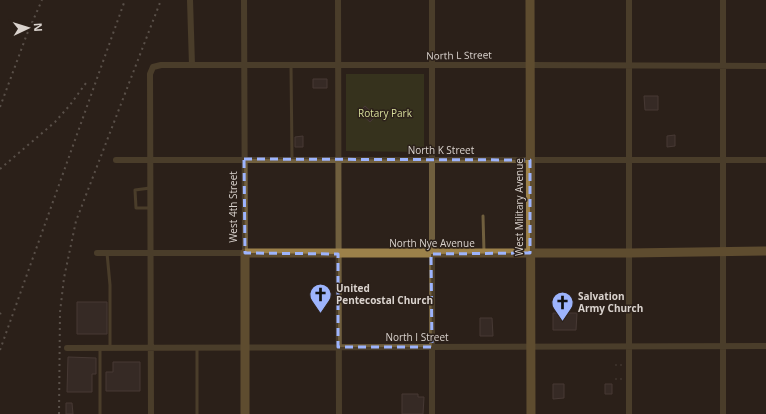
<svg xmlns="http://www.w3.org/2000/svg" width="766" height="414" font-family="'Open Sans',sans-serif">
<rect width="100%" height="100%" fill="#2c211a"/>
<path fill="#444723" d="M346,74H424V152L346,151Z"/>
<path fill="#443533" stroke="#675654" d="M313,79H327V88H313Z
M644,96H658V110H645Z
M365,106L376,116L370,122L359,112Z
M675,135V146L667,147V136Z
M303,136V147H295V137Z
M77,302H107V334H77Z
M553,313H577L576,330H553Z
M480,318H492L493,336H480Z
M68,357L96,358V374H92V392H67Z
M113,362H140V391H106V372H113Z
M553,384H564V398L553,399Z
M605,384H612V394H605Z
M402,394H418V397H424L423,414H402Z
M66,403H72L73,414H66Z"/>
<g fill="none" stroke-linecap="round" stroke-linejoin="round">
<path stroke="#6d635d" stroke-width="1" stroke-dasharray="2 3" stroke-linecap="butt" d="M615,365H622
M615,379H623"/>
<path stroke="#705f3e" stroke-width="3" d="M291,65L292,159
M150,208H136L135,190L150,188
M483,216L484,252
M107,253L110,285V347
M100,414V348
M197,414V348"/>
<path stroke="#705f3e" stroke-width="6" d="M190,0L192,65
M338,0L339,414
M723,0V414
M116,160H766
M97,253H245L244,0
M67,348L766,346
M151,414L150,74L153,67L161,65H530L766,66
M432,414V0
M629,414V0"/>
<path stroke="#9c814a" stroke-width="9" d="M530,0L531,414
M245,414V253H629L766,251"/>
<path stroke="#918983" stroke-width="2" stroke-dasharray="2 4" stroke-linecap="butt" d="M0,107L27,34L42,0
M0,169L55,122L70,105L86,83
M0,314L1,313
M0,350L125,0
M59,414L60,312L64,278L76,221L161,0"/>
</g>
<path d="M0 0H766V414H0ZM244,159L530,160V253L431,254L432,347H338V254L245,253Z" fill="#2c211a" fill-opacity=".55" fill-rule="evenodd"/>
<path fill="none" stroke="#9db4fd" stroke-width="3" stroke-dasharray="8 5" stroke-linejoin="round" d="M244,159L530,160V253L431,254L432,347H338V254L245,253Z"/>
<defs>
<symbol id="church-pin" viewBox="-11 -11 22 30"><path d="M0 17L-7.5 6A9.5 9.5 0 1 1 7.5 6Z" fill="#9db4fd" stroke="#2c211a"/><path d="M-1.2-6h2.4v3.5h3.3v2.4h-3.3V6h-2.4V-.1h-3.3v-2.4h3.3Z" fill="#111"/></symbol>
</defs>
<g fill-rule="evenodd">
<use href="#church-pin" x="308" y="282" width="25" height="34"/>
<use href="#church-pin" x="550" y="290" width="25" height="34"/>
</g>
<g text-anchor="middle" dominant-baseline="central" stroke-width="3" stroke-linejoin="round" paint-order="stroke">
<g font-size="10" fill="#dad3ce" stroke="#2c211a">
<text transform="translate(459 55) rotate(-1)">North L Street</text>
<text x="441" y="150">North K Street</text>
<text transform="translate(233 207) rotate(-90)">West 4th Street</text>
<text transform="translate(519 207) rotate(-90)">West Military Avenue</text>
<text x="432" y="243">North Nye Avenue</text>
<text x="417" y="337">North I Street</text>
</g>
<g font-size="10" fill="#d9df9c" stroke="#2c211a">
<text x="385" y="113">Rotary Park</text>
</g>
<g font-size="10" font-weight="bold" fill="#dad3ce" stroke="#2c211a" text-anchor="start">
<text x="336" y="288">United<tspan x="336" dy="12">Pentecostal Church</tspan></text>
<text x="578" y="296">Salvation<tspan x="578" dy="12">Army Church</tspan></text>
</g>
</g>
<g transform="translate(28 28) rotate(86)" stroke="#2c211a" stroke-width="3" paint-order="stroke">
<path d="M0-3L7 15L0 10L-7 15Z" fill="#dad3ce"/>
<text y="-6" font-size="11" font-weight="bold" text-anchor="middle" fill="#dad3ce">N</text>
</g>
</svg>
